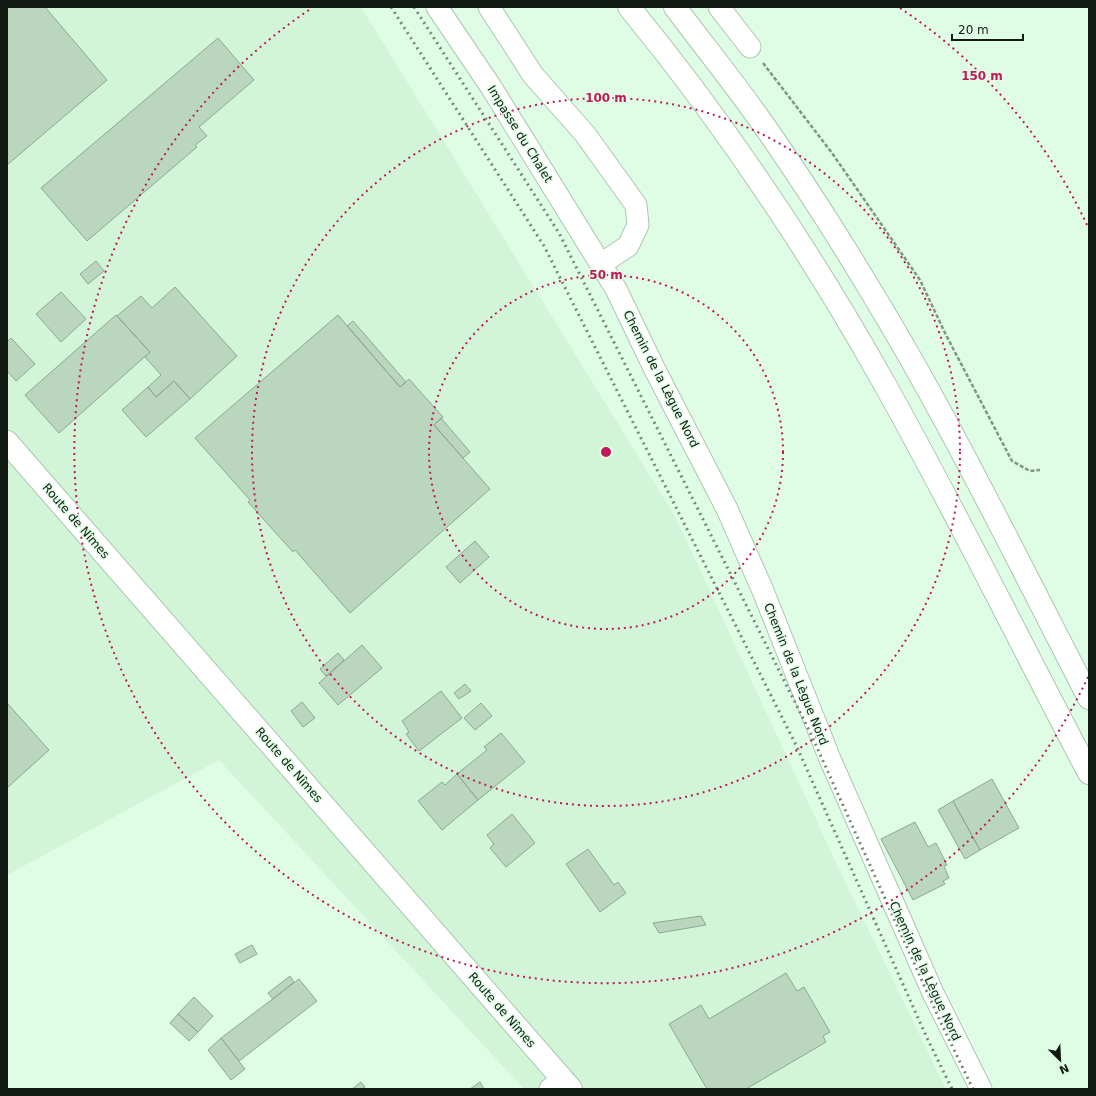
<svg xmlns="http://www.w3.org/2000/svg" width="1096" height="1096" font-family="'DejaVu Sans',sans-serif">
<rect width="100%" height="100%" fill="#dffde4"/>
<path fill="#d1f5d6" d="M7,7H361L675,516L840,871L946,1089H524L219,760L7,875Z"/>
<path fill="#bad7be" stroke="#8ca891" d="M7,7H45L107,80L7,165Z
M218,38L254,80L199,127L207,136L195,145L197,147L87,241L41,188Z
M96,261L104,271L88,284L80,274Z
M175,287L237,356L190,399L174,381L156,397L148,387L161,375L145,357L150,352L117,316L141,296L152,308Z
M61,292L86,319L61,342L36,314Z
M116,315L150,352L59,433L25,395Z
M338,315L400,387L409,379L443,417L434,425L490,489L350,613L295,550L293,552L248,502L250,500L195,438Z
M353,321L406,382L400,387L347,326Z
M11,338L35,364L16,381L7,371V342Z
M174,381L190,399L146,437L122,410L148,387L156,397Z
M441,418L470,452L463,458L434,425Z
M475,541L489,557L460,583L446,567Z
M362,645L382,668L338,705L319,683Z
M338,653L344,660L326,676L320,669Z
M465,684L471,691L459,699L454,693Z
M441,691L462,718L419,751L406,734L409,732L402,721Z
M302,702L315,718L303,727L291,711Z
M7,703L49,750L7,788Z
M481,703L492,716L475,730L464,718Z
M501,733L525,762L478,800L457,774L487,750L484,747Z
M457,774L478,800L442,830L418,801L442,782L445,785Z
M992,779L1019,828L980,850L953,801Z
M953,801L980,850L965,859L938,810Z
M512,814L535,843L506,867L490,848L494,844L487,835Z
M915,822L928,847L936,843L947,865L944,866L949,878L943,881L945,884L913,900L881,839Z
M588,849L614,885L618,882L626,893L600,912L566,864Z
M701,916L706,925L659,933L653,923Z
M252,945L257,954L240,963L235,954Z
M786,973L797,991L804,987L830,1032L823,1036L826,1042L746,1089H707L669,1024L701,1005L709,1019Z
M290,976L294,982L273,999L268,993Z
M299,979L317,1001L239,1061L221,1038Z
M194,997L213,1016L198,1032L178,1014Z
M178,1014L198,1032L189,1041L170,1023Z
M221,1038L245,1069L231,1080L208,1050Z
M361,1082L365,1087L362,1089H352Z
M480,1082L484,1089H470Z"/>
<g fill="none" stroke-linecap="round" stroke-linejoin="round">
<defs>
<path id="street" d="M437,7L491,87L616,289L654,368L727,509L763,591L830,759L933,993L981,1089
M489,7L533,75L585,134L636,205L638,225L628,246L601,264
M719,7L750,47
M550,1089L563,1080"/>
<path id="secondary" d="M7,442L571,1089"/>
<path id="highway" d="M629,7C725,124 810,251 884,383C956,511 1020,643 1089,773
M675,7C704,46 735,84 763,124C803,181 841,241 877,301C954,429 1020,565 1089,698"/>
</defs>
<use href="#street" stroke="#aac7ae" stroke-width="23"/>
<use href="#secondary" stroke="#aac7ae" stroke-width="24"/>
<use href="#highway" stroke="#aac7ae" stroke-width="24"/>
<path stroke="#809584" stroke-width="2.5" stroke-dasharray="4 2" stroke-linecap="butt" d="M763,63L832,153L920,280L946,335L1012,461L1030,471L1040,470"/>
<use href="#street" stroke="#fff" stroke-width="21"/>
<use href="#secondary" stroke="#fff" stroke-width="22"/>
<use href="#highway" stroke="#fff" stroke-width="22"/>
<path stroke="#758979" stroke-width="3" stroke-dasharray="2 4" stroke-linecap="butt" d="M391,7L544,246L796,745L927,1038L952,1089
M414,7L559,233L810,732L942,1025L973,1089"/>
</g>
<g fill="none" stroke="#c2185b" stroke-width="2" stroke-dasharray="2 4">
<circle cx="606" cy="452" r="177"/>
<circle cx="606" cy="452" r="354"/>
<path d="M1088 677A532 532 0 1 1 312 8M900 8A532 532 0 0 1 1088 227"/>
</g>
<g text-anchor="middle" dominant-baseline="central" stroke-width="3" stroke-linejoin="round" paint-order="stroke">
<g font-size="12" fill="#111b13" stroke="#dffde4">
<text transform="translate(520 134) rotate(58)">Impasse du Chalet</text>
<text transform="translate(661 379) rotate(63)">Chemin de la Lègue Nord</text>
<text transform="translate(76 521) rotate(49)">Route de Nîmes</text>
<text transform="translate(796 674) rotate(68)">Chemin de la Lègue Nord</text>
<text transform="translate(289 765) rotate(49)">Route de Nîmes</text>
<text transform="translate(925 971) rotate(65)">Chemin de la Lègue Nord</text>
<text transform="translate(502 1010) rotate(49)">Route de Nîmes</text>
</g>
</g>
<circle cx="606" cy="452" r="6" fill="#c2185b" stroke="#dffde4" stroke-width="2"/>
<g font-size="12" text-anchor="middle" font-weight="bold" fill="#c2185b" stroke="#dffde4" stroke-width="3" stroke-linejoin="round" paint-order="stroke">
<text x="982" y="80">150 m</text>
<text x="606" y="102">100 m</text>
<text x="606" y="279">50 m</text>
</g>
<rect width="1096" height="1096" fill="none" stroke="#111b13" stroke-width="16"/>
<g transform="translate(1060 1060) rotate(156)" stroke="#dffde4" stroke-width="3" paint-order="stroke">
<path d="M0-3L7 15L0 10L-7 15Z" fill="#111b13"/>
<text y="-6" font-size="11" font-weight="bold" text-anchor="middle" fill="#111b13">N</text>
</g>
<path d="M952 34v6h71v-6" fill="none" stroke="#111b13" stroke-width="2"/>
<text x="958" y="34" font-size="12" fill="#111b13" stroke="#dffde4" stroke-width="3" paint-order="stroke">20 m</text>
</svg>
